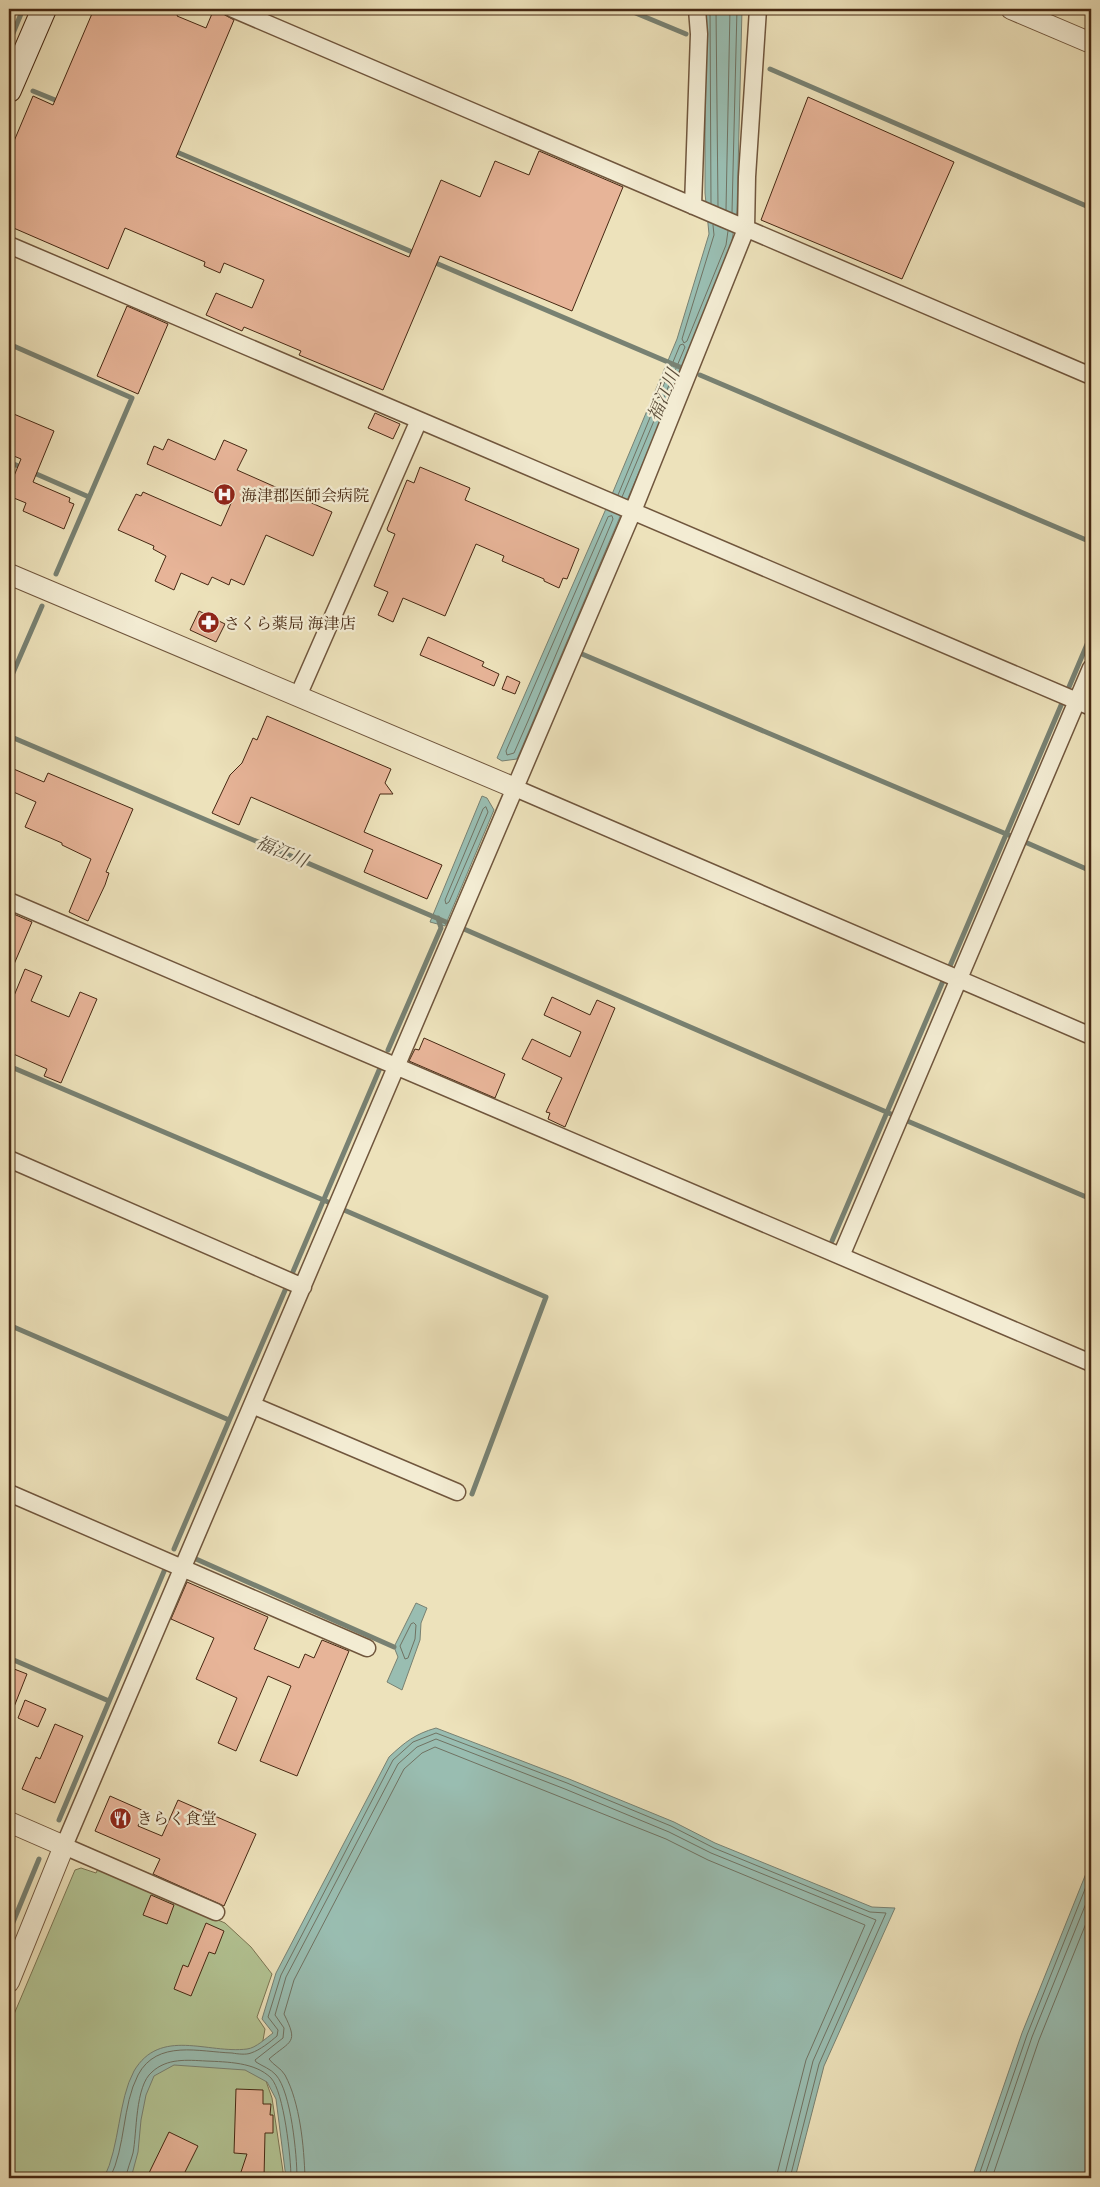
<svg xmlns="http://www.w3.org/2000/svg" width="1100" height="2187" font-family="'Gentium Book Plus','Noto Serif JP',serif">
<rect width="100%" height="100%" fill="#ede2bb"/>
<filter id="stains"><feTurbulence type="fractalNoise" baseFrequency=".004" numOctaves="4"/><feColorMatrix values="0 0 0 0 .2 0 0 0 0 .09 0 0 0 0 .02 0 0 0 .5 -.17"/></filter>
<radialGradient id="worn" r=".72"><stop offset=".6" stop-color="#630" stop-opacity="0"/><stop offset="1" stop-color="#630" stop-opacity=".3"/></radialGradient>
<path fill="#b3c494" stroke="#7c7654" d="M81,1868L96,1873L98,1869L225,1923L251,1947L272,1974L257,2017L265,2029L262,2046L266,2081L272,2098L284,2178H9V2026L75,1870Z"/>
<path fill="#99bdb1" stroke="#788172" d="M705,9H742L737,211L731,246L659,425L517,759L502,761L497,758L605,511L677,339L709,234L705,193Z
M482,796L487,798L494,810L445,926L430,922Z
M416,1603L427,1608L421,1623L420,1640L402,1690L387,1682L398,1657L394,1647Z
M436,1728L569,1779L674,1822L715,1843L872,1907L895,1908L824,2066L795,2178H286L276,2099L267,2082L245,2070L174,2065L154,2076L146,2095L141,2120L138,2152L131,2178H104C120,2146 118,2100 134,2071C160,2027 208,2054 247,2049C256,2048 266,2038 273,2033L262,2019L276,1973L389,1757C405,1742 415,1734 436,1728Z
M1091,1861V2178H972L1022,2033Z"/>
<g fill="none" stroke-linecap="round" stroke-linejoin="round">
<path stroke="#707262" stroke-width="1" d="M710,9L711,203
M716,9L718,206
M726,210L730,9
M732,212L737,9
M713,225L714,235L682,339L684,343L687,341L726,245L728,231
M618,495L680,345L683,344L685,347L622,497
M612,516L613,519L528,721L514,753L507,755L506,751L608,517Z
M486,807L488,812L449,902L446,904L445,900L483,809Z
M414,1623L416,1625L415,1639L408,1658L405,1659L400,1646L411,1624Z
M110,2178C126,2146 122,2106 138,2075C157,2039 200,2052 232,2053C238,2054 246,2055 251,2053C260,2050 270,2042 277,2036L278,2030L268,2017L281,1975L393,1760L413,1742L436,1733L567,1783L671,1826L714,1848L870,1912L886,1913L819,2064L790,2178
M126,2178C127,2169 131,2161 133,2153C137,2133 135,2086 152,2072C167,2058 187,2060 206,2061C227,2062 255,2062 271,2078C284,2092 291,2158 291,2178
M297,2178C297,2155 291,2092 276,2075C271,2069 262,2066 256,2062L255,2060L283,2038L284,2028L275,2015L286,1977L398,1764L417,1747L436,1739L565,1789L669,1832L711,1853L876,1920L813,2061L784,2178
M305,2178C304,2146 300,2103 285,2075C281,2068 273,2065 269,2059C291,2040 299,2044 284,2014L294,1980L404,1769L422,1753L435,1747L666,1839L708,1860L865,1925L806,2060L776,2178
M978,2178L1027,2035L1091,1874
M984,2178L1032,2037L1091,1891
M992,2178L1039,2040L1091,1911"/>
<path stroke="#788172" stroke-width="5" d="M626,9L686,34
M9,43L23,9
M770,69L1091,208
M33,91L60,102
M172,150L417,254
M431,261L682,368
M9,344L132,398L56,574
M700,375L1091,542
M9,462L89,497
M582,654L1011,836
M9,682L42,606
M1069,687L1091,635
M9,736L446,922
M1025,842L1091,871
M464,929L891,1114
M950,966L1062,703
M388,1050L441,928L438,918
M9,1066L328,1202
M905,1120L1091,1199
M344,1210L546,1297L472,1494
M832,1241L943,981
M292,1274L380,1068
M9,1325L229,1420
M174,1549L286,1288
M196,1559L394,1647
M9,1658L109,1701
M59,1820L165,1569
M9,1932L39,1859"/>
</g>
<path fill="#e7b498" stroke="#462813" d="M94,9H180L177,16L206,28L214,9L234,20L176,157L409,257L441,180L480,197L495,161L529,175L539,151L623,187L572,311L440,256L383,390L299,355L301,351L244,327L242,331L206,315L216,293L252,308L264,280L224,263L220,273L204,266L205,262L125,228L108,269L9,226V153L33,96L53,105Z
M808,97L954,162L902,279L761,220Z
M127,306L168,324L138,394L97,376Z
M9,412L54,431L33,482L70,498L69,502L74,504L64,529L23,511L26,503L9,496V488L21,459L9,454Z
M375,413L400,424L393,439L368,428Z
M168,439L215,460L224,440L247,450L237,470L332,512L313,556L266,535L244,585L231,579L229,585L212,577L208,585L181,573L174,590L155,581L166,556L153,549L154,546L118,530L136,494L141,496L143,492L221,526L232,501L147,464L154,446L163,450Z
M420,467L470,488L465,500L579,549L567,579L563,578L559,588L544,581V579L502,561L504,556L476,544L445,616L403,598L393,622L378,615L388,592L374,586L395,534L388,531L387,529L407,480L414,483Z
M199,611L225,624L216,642L190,630Z
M428,637L484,662L482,666L499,674L494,686L420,655Z
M507,676L520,682L515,694L502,689Z
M267,716L391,769L385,783L393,794H380L364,832L442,865L427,899L364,872L373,850L251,797L239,825L212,813L230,775L242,763L253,738L257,740Z
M9,767L44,782L48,773L133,809L106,872L109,873L105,885L88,921L69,912L91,859L62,845V843L25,827L36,802L9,790Z
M9,912L32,922L9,976Z
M25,969L42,976L31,1001L69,1017L80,992L97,999L61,1083L44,1076L47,1069L9,1052V1008Z
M552,997L590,1015L597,1000L615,1008L565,1127L548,1119L550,1113L546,1112L562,1078L522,1059L532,1039L570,1057L581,1032L544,1015Z
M424,1038L505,1074L495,1098L409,1061L415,1049L419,1050Z
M187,1582L268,1617L254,1649L299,1668L305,1654L314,1658L322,1640L349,1651L297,1776L260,1761L291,1686L268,1676L236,1751L218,1743L237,1698L196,1679L214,1638L171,1619Z
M9,1667L27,1674L10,1717H9Z
M25,1700L46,1709L38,1727L18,1718Z
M55,1724L83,1736L55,1803L22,1789L36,1757L40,1759Z
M110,1796L144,1811L138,1826L162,1836L178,1800L256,1834L224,1906L153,1874L160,1859L95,1831Z
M151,1895L174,1905L167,1924L143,1915Z
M206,1923L224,1931L215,1954L209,1952L191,1996L174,1989L183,1965L188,1967Z
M236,2089L263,2090V2104H271L270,2115H273V2133H265L264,2178H239L247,2154L234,2153Z
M169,2132L198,2146L182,2178H161L149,2173Z"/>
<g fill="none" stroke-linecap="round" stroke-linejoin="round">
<defs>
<path id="minor" d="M233,9L1091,376
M693,206L699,34L697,9
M9,245L1091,707
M298,696L419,420
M515,788L1091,1036
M9,901L1091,1363
M9,1159L303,1287
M841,1256L1091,668
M252,1405L457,1492
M9,1493L367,1648
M216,1912L64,1846L633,511L746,229L747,177L758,9"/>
<path id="tertiary" d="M1011,9L1091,43
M9,574L515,788
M9,1822L64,1846L9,1982"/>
<path id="secondary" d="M9,90L44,9"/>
</defs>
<use href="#minor" stroke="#70563d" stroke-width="19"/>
<use href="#tertiary" stroke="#70563d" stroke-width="22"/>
<use href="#secondary" stroke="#462813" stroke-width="26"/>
<use href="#minor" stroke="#f3ecd3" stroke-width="16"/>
<use href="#tertiary" stroke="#f3ecd3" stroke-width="20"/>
<use href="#secondary" stroke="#f3ecd3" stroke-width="24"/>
</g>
<defs>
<symbol id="hospital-disc" viewBox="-11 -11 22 22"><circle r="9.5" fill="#8f2418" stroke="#f3ecd3"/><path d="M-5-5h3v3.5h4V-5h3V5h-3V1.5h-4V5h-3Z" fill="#fff"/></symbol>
<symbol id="pharmacy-disc" viewBox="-11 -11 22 22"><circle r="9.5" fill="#8f2418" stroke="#f3ecd3"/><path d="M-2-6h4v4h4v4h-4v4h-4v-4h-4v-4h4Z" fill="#fff"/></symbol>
<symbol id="restaurant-disc" viewBox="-11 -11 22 22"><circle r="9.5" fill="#8f2418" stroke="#f3ecd3"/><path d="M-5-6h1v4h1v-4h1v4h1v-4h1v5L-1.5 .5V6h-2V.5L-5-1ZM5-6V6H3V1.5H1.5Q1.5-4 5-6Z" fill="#fff"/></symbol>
</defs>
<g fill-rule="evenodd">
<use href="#hospital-disc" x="212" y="482" width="25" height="25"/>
<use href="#pharmacy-disc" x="196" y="610" width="25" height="25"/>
<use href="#restaurant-disc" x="108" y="1806" width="25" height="25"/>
</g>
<g text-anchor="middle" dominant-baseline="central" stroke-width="4.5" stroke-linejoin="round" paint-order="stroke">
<g font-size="16" fill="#462813" stroke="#f3ecd3" text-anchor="start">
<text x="241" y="495">海津郡医師会病院</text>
<text x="224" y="623">さくら薬局 海津店</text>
<text x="137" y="1818">きらく食堂</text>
</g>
<g font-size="18" font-style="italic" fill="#5b4d3a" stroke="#f3ecd3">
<text transform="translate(663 395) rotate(-67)">福江川</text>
<text transform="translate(282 851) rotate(23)">福江川</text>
</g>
</g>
<rect width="1100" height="2187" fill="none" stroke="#ede2bb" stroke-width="30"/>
<rect x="10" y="10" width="1080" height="2167" fill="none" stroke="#462813" stroke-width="2.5"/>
<rect x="15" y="15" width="1070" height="2157" fill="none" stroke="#462813"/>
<rect width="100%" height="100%" filter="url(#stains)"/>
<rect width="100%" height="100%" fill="url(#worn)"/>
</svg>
